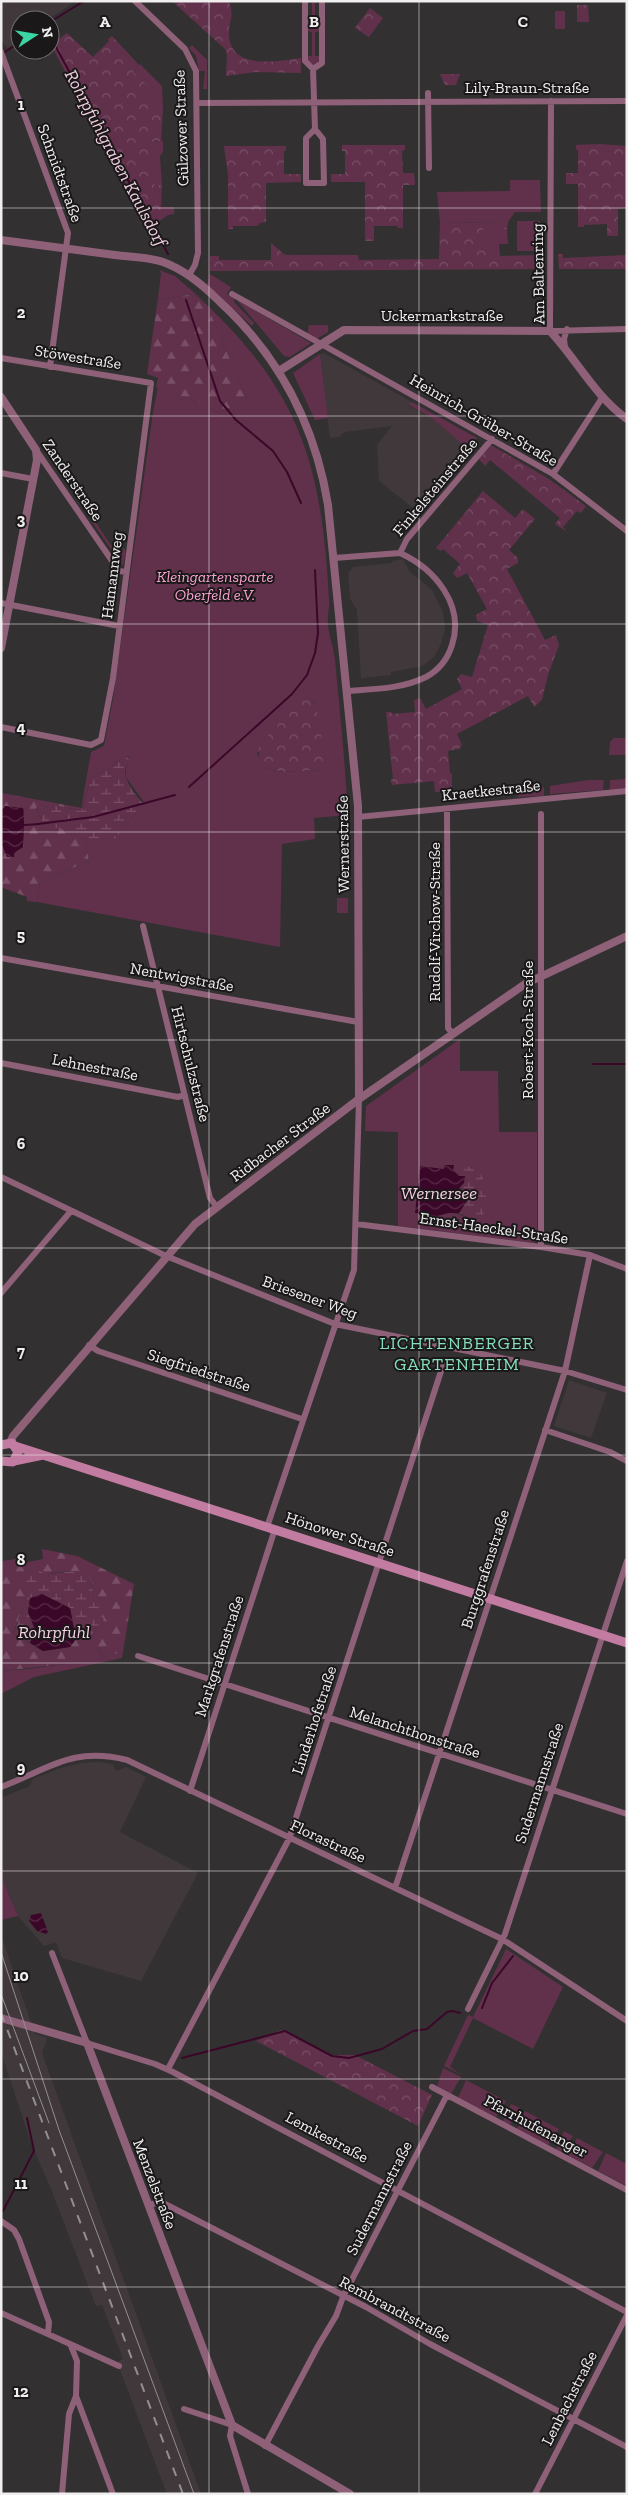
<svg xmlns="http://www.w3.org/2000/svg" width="628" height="2495" font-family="'Zilla Slab',serif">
<defs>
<pattern id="forest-firs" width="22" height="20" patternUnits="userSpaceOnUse" patternTransform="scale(1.25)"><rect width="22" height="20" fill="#61314c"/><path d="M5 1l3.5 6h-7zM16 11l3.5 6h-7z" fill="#784f66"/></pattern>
<pattern id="wetland-marsh" width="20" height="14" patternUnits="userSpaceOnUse" patternTransform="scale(1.25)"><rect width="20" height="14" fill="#61314c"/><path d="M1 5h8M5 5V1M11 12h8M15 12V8" fill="none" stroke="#784f66"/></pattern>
<pattern id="park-crowns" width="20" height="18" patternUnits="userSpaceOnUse" patternTransform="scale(1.25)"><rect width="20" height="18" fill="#61314c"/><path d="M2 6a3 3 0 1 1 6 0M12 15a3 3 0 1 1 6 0" fill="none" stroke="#784f66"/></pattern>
<pattern id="water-waves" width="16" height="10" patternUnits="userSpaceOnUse" patternTransform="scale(1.25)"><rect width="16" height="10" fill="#3b0728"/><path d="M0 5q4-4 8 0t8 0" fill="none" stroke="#582b48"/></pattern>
</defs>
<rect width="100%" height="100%" fill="#333031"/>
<path fill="#41383c" d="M1,1H76L47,20H20V41L7,48L1,40Z
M324,353L412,402L409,406L429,416L465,446L450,464L453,466L446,475L443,473L428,490L433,487L435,488L427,497L424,495L413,508L379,481L377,445L392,426L344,432L339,437L330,438L320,354Z
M403,559L410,572L432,590L443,612L445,628L441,644L434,657L423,666L391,672V675L361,678L357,610L350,599L348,573L353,567L392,563L393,561Z
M569,1380L607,1393L591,1438L554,1426Z
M98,1762L113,1764L116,1771L126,1767L146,1777L120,1832L198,1873L141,1981L62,1958L56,1942L44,1946L18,1916L3,1880L1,1798L30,1786L33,1779L61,1768L81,1763Z
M1,1935L35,2034L47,2038L42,2053L201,2494H167L117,2362L123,2359L102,2305L96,2306L51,2189L31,2143L1,2052Z"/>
<path fill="#61314c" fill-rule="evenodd" d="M308,1L320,3H315V27H320V31L315,32V56H320L319,62L313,66L307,60V56H312V32L307,31V27H312V3Z
M555,11H565V29H555Z
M192,45L207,60V89H203L205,71H199L196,56L189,48Z
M140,64L162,86L163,109H152L133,72Z
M163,141V152L160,156L162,185H155L151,180V142Z
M510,180H540L541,212H515L508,222L440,223L437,192L510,191Z
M517,221H540V251H517Z
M483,229H507L508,244H483Z
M159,270L175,276L206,303L194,294L165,299L158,298L161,273Z
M210,274L231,287L227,294L234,299V302L254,323L252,326L207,285Z
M237,300L311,343L290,357L284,356Z
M207,305C303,397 322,470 329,600C330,607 327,615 328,622C328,635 334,647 335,660C340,711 345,763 348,815L314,818L315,839L282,844L280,947L37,902L40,882L89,861L85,838L103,840L115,839L137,812L146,805L126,777V768L130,760L128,756L119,760L107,770L91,777L81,809L91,752L104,746L113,699L153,412L158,387L201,403L218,413L247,400ZM314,701L320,729L322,770L283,772L263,768L257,753L291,731Z
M309,325H328V332L315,340L307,335Z
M320,354L328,418L315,420L293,373Z
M412,402L477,438L468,449L429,416L409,405Z
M94,520L121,560L123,548L126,551L123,566L92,522Z
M614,738H627V755H609L610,742Z
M627,779V788L610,790V780Z
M588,780H604L603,790L550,794V786Z
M544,787V796L518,797L517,791Z
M460,1039V1071H498L499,1132H537V1238L534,1243L398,1226V1132L365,1131L366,1106ZM445,1165L475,1167V1222C459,1214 455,1210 437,1216L420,1167L444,1169Z
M100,1648L102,1657L123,1652L122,1658L34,1677L1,1694V1671L29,1669L66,1664L64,1655Z
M1,1848L3,1880L18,1916L1,1920Z
M506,1949L563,1987L533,2049L473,2018L450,2067L462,2075L444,2066L468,2015L473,2017Z
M443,2068L461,2077L451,2094L437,2086Z
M466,2080L506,2101L496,2117L458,2098Z
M511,2104L520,2108L510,2125L503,2121Z
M525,2111L559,2129L548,2145L517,2129Z
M564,2131L573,2136L562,2152L556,2149Z
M577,2138L603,2152L592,2168L569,2156Z
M606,2153L627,2164V2186L598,2171Z"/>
<path fill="url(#forest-firs)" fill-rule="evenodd" d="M194,294L207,305L247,400L218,413L201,403L156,387L158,378L147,374L158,298L165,299Z
M2,793L82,808V811L54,805L53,810L42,805L36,808L42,820L40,823L66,830L85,838L89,861L40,882L37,902L27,901V897L1,887ZM5,806L24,809V835L13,857H7L1,842L2,810Z
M42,1549L77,1556L134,1584L123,1652L102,1657L100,1648L65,1655L66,1664L1,1671L2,1561L17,1559L18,1564L43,1559ZM84,1571L92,1582L94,1602L104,1623L76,1639L70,1647L43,1651L13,1634C17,1620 35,1580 49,1574C59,1570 73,1573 84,1571Z"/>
<path fill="url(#wetland-marsh)" d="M126,755L130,760C128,764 125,768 125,772C125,782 139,801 147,806L137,812L115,839C87,847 66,825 40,825L42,820L36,807L42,805L53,810L54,805L81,811L91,777L107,770Z
M454,1165L475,1167C489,1183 493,1201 480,1220L475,1222L459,1213L468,1199L462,1196L459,1176L453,1170Z
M36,1569L47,1575C59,1571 71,1573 84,1570L92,1582L94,1602L101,1605L104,1623L76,1639L70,1608L41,1594L30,1599L28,1612L35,1630L30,1643L13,1634L28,1597L34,1590L26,1587L27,1578Z"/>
<path fill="url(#park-crowns)" d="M172,1H229C235,19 228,21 229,35C231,71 278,61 301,58V73L255,72L226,76L227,55L225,49Z
M577,5H588L589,22H577Z
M370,8L383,18L369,37L355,28Z
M67,33L93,57L109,41L108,39L112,36L139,65L133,72L152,90V109H163L161,141L151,142V180L155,185H162L161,207H174V214L168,215L149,228L51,45Z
M440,74H460L456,85H445Z
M599,144L627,146V208L618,209V236H607V224L584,225V227H578V184H566V173H578V150H576V145Z
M342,145H405V150L402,151L403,173H414L415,185H403V228H398L397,226H374V241H365V182H331V174H345V151H342Z
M224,146H286V151H284V174H301V182L266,183V222L260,223L257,226H233V229H228V175Z
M508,222L507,229H483V244H499L500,256L545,255L544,269L210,271V256H219V260H271V243L285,255H358L359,260L439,259L440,223Z
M563,254V258L627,255V269H559L558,254Z
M491,445L549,479L586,506L581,513L577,511L563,527L566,531L555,524L560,518L490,460L485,466L479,459Z
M483,491L515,518L523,509L535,519L509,550L518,558V563L507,569L545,640L556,635L559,645L548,675L542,700L534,707L528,696L457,734L462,745L459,749L448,751L450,773L452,774V791L435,792L434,781L392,785L391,779H393L386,712H391L392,714L415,712L414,700L420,698L426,709L462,689L457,679L461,674L472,677L488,625L477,621L476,615L487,609L467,573L457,578L453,573L460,564L443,549L441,551L436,548Z
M306,694C322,701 324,754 322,770L283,772L263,768L259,761V745L269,744L268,733L278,732L277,720Z
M337,898H348V913H337Z
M281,2030L328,2055H355L432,2095L418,2126L256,2041Z"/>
<path fill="url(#water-waves)" d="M5,806L23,808L24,824L40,823V825L24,826L23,847L14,853V857H7L1,842L2,810Z
M445,1165H454L453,1170L459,1176H465L464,1183L459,1188L462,1196L468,1199L459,1213H448L437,1216L415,1213L420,1166L444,1169Z
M42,1594L70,1608L76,1639L70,1647L43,1651L30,1643L35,1630L28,1612L30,1598Z
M41,1913L48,1932L46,1934L37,1931L29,1921L31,1915Z"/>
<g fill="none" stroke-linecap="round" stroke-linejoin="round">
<path stroke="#3b0728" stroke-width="2" d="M50,22L84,1
M50,36L168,254
M5,52L20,42
M186,300L220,401L236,420L273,451L287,472L301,503
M189,787L292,694L307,675L315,653L318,633L315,570
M38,824L93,817L175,795
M593,1064H627
M482,2008L492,1983L513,1956
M182,2058L285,2031L332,2056L349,2058L382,2049L413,2031L427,2029L447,2012L453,2011L460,2013
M3,2211L34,2151L27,2118"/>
<path stroke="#8e6179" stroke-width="6" d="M135,1L185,49L196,71L198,253L195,265L189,275
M305,1V61L313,69L322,63V1
M1,52L68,233L50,367
M313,69L315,129
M428,93L429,168
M551,101L550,331L627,329
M197,103L627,101
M315,129L323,139L324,183H306V138Z
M232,294L553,474L627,531
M565,347L564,339L567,329
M1,358L151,383L113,678L101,740L91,745L1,727
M36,450L119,571L126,572
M1,473L33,479
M553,474L602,398
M400,553L407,539L492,439
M334,558L400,553C435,569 465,605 452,645C448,658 439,670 426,677C402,689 374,689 347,691
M1,603L119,626
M447,809L448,1028L453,1034
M541,814V1247
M358,817L627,791
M143,926L210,1198L217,1207
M1,958L358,1022
M1,1063L178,1097L185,1095
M1,1177L166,1256L335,1324L565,1371L627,1390
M356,1224L541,1247L590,1255L627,1269
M1,1293L71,1211
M89,1345L98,1351L302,1419
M545,1430L610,1452L627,1461
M267,1527L354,1270L359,1099
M138,1656L627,1814
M1,1787C49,1769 72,1746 127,1760L502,1939L627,2021
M190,1791L275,1529
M395,1888L565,1371L590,1255
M52,1953L87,2043L155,2064L173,2072L627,2312
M468,2009L505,1934L627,1561
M168,2069L289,1839L444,1362
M432,2087L627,2190
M148,2205L161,2202L171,2207L366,2307L430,2344L627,2447
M1,2221L14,2230L19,2239L49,2322L48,2334
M1,2313L119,2366
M71,2346L77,2361L76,2396L113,2494
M184,2409L232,2425L230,2436L248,2494
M265,2446L318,2346L336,2316L343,2297L447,2095
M62,2494L69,2414L76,2396
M535,2494L627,2315"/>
<path stroke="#8e6179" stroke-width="8" d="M1,240C39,245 77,250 115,255C130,257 149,257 163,262C185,270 203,285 219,301C279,356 315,425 328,505L358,806L359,1099
M279,371L344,330L550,331C577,360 594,395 627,419
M1,397L36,450L37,460L1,648
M10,1443L13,1436L195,1224L359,1099L525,984L627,936
M1,2018L87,2043L232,2425L350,2494"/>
<path stroke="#c27ba1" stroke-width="9" d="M1,1445L12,1443L18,1452L13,1462L1,1461
M15,1446L627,1643
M14,1461L43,1455"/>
<path stroke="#918f90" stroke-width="1" d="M1,1952L59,2130L194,2494
M1,1994L49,2123"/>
<path stroke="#918f90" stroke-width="2" stroke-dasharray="9 9" stroke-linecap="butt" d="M1,2013L183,2494"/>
</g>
<path fill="none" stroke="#f0eeef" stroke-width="1" stroke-opacity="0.55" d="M209,1V2494M419,1V2494M1,208H627M1,416H627M1,624H627M1,832H627M1,1040H627M1,1248H627M1,1455H627M1,1663H627M1,1871H627M1,2079H627M1,2287H627"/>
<g text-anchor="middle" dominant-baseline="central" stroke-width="4" stroke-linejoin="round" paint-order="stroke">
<g font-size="16" fill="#f0eeef" stroke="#1a1819">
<text x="527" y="87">Lily-Braun-Straße</text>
<text transform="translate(181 128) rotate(-92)">Gülzower Straße</text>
<text transform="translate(60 173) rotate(70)">Schmidtstraße</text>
<text transform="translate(538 274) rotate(-91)">Am Baltenring</text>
<text x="442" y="315">Uckermarkstraße</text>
<text transform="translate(78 357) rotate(9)">Stöwestraße</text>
<text transform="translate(484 420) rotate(30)">Heinrich-Grüber-Straße</text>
<text transform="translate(73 480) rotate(56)">Zanderstraße</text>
<text transform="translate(435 487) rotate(-50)">Finkelsteinstraße</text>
<text transform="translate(112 575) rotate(-83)">Hamannweg</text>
<text transform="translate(491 790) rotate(-6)">Kraetkestraße</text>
<text transform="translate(343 844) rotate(-91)">Wernerstraße</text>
<text transform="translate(434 922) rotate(-90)">Rudolf-Virchow-Straße</text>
<text transform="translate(182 977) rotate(10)">Nentwigstraße</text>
<text transform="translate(527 1030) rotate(-90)">Robert-Koch-Straße</text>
<text transform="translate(191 1064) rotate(76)">Hirtschulzstraße</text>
<text transform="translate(95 1067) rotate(11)">Lehnestraße</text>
<text transform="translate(280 1142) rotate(-37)">Ridbacher Straße</text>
<text transform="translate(494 1228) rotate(8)">Ernst-Haeckel-Straße</text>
<text transform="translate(310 1297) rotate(20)">Briesener Weg</text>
<text transform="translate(199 1370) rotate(18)">Siegfriedstraße</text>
<text transform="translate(340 1534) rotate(18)">Hönower Straße</text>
<text transform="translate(485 1569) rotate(-72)">Burggrafenstraße</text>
<text transform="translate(219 1656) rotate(-72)">Markgrafenstraße</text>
<text transform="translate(314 1720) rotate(-72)">Linderhofstraße</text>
<text transform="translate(415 1732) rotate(18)">Melanchthonstraße</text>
<text transform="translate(539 1783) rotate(-72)">Sudermannstraße</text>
<text transform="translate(328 1841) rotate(25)">Florastraße</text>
<text transform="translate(536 2126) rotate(28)">Pfarrhufenanger</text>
<text transform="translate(327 2137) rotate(28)">Lemkestraße</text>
<text transform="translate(155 2184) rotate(69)">Menzelstraße</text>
<text transform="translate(379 2198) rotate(-63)">Sudermannstraße</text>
<text transform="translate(395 2309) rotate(28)">Rembrandtstraße</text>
<text transform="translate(569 2398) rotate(-63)">Lenbachstraße</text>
</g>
<g font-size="16" font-style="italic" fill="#f9a1d0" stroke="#1a1819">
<text x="215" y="576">Kleingartensparte<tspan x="215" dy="18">Oberfeld e.V.</tspan></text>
</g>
<g font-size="18" font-style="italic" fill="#f5d0e3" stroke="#1a1819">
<text transform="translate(116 158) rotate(62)">Rohrpfuhlgraben Kaulsdorf</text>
<text x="439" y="1193">Wernersee</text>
<text x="54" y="1632">Rohrpfuhl</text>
</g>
<g font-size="18" letter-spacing="1" fill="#86dfbc" stroke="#1a1819">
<text x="457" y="1343">LICHTENBERGER<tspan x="457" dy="21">GARTENHEIM</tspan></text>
</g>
</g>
<g font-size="16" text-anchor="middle" font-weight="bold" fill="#f0eeef" stroke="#1a1819" stroke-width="4" stroke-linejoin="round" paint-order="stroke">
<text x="105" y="27">A</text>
<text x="314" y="27">B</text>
<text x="523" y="27">C</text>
<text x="21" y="110">1</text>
<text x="21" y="318">2</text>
<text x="21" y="525">3</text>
<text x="21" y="733">4</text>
<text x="21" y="941">5</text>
<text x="21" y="1149">6</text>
<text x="21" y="1357">7</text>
<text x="21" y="1565">8</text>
<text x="21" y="1773">9</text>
<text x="21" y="1981">10</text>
<text x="21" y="2189">11</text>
<text x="21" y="2397">12</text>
</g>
<rect width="628" height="2495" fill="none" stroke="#f0eeef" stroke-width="5"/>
<g transform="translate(35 35) rotate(78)"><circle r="24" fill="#1a1819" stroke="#706e6f"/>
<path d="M0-4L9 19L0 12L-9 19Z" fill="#3cd4a4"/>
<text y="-8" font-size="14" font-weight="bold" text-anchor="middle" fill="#f0eeef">N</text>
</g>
</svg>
